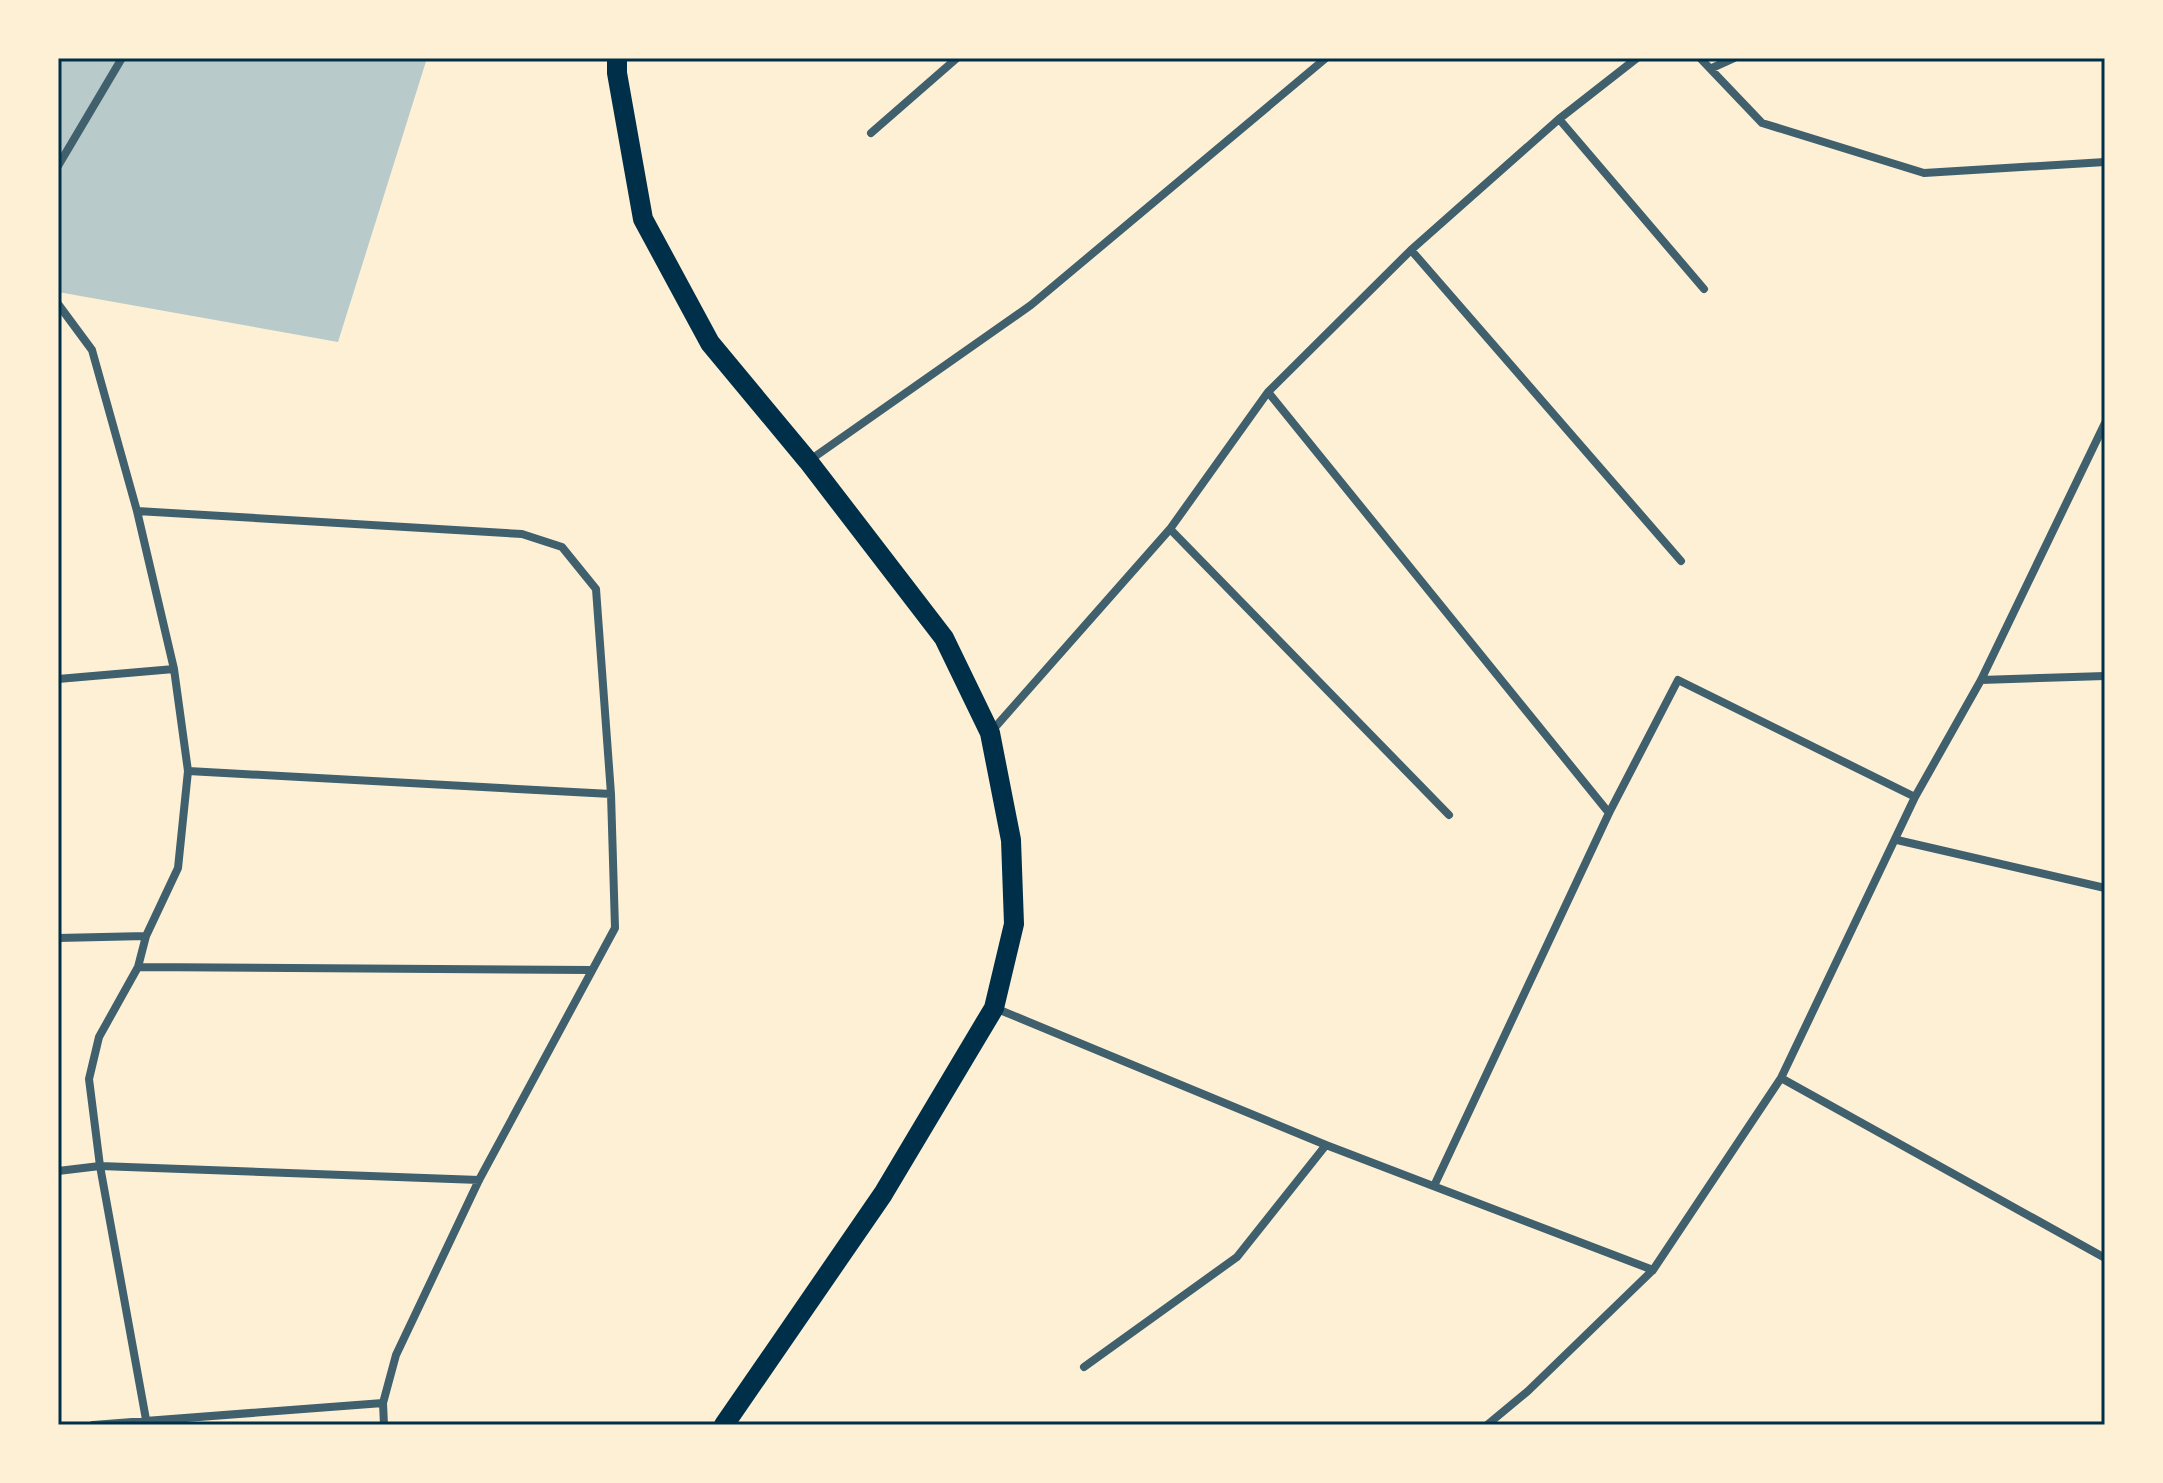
<svg xmlns="http://www.w3.org/2000/svg" width="2163" height="1483" font-family="'Fira Sans',sans-serif">
<rect width="100%" height="100%" fill="#fdf0d5"/>
<path fill="#b9caca" d="M58,58H427L338,342L58,292Z"/>
<g fill="none" stroke-linecap="round" stroke-linejoin="round">
<path stroke="#3f606c" stroke-width="8" d="M1700,58L1762,123L1924,173L2105,162
M1712,68L1734,58
M1559,119L1704,289
M871,133L957,58
M58,166L122,58
M1411,250L1681,561
M58,304L92,350L137,511L174,669L188,771L178,868L146,936L138,967L99,1037L89,1079L100,1166L147,1425
M1268,392L1609,813
M810,460L1031,305L1326,58
M137,511L522,534L562,547L596,589L611,794L615,928L479,1180L396,1355L383,1403L384,1425
M1170,529L1449,815
M58,679L174,669
M1981,680L2105,676
M990,733L1170,529L1268,392L1411,250L1559,119L1637,58
M188,771L611,794
M1897,840L2105,888
M58,938L146,936
M138,967L591,970
M995,1008L1326,1145L1653,1270
M1781,1078L2105,1258
M58,1171L100,1166L479,1180
M1434,1186L1609,813L1678,680L1915,797
M1084,1367L1237,1257L1326,1145
M93,1425L383,1403
M1487,1425L1528,1391L1653,1270L1781,1078L1915,797L1981,680L2105,423"/>
<path stroke="#003049" stroke-width="20" d="M617,58V73L643,219L710,343L808,461L944,638L990,733L1011,840L1014,924L994,1008L883,1194L724,1425"/>
</g>
<rect width="2163" height="1483" fill="none" stroke="#fdf0d5" stroke-width="120"/>
<rect x="60" y="60" width="2043" height="1363" fill="none" stroke="#003049" stroke-width="3"/>
</svg>
